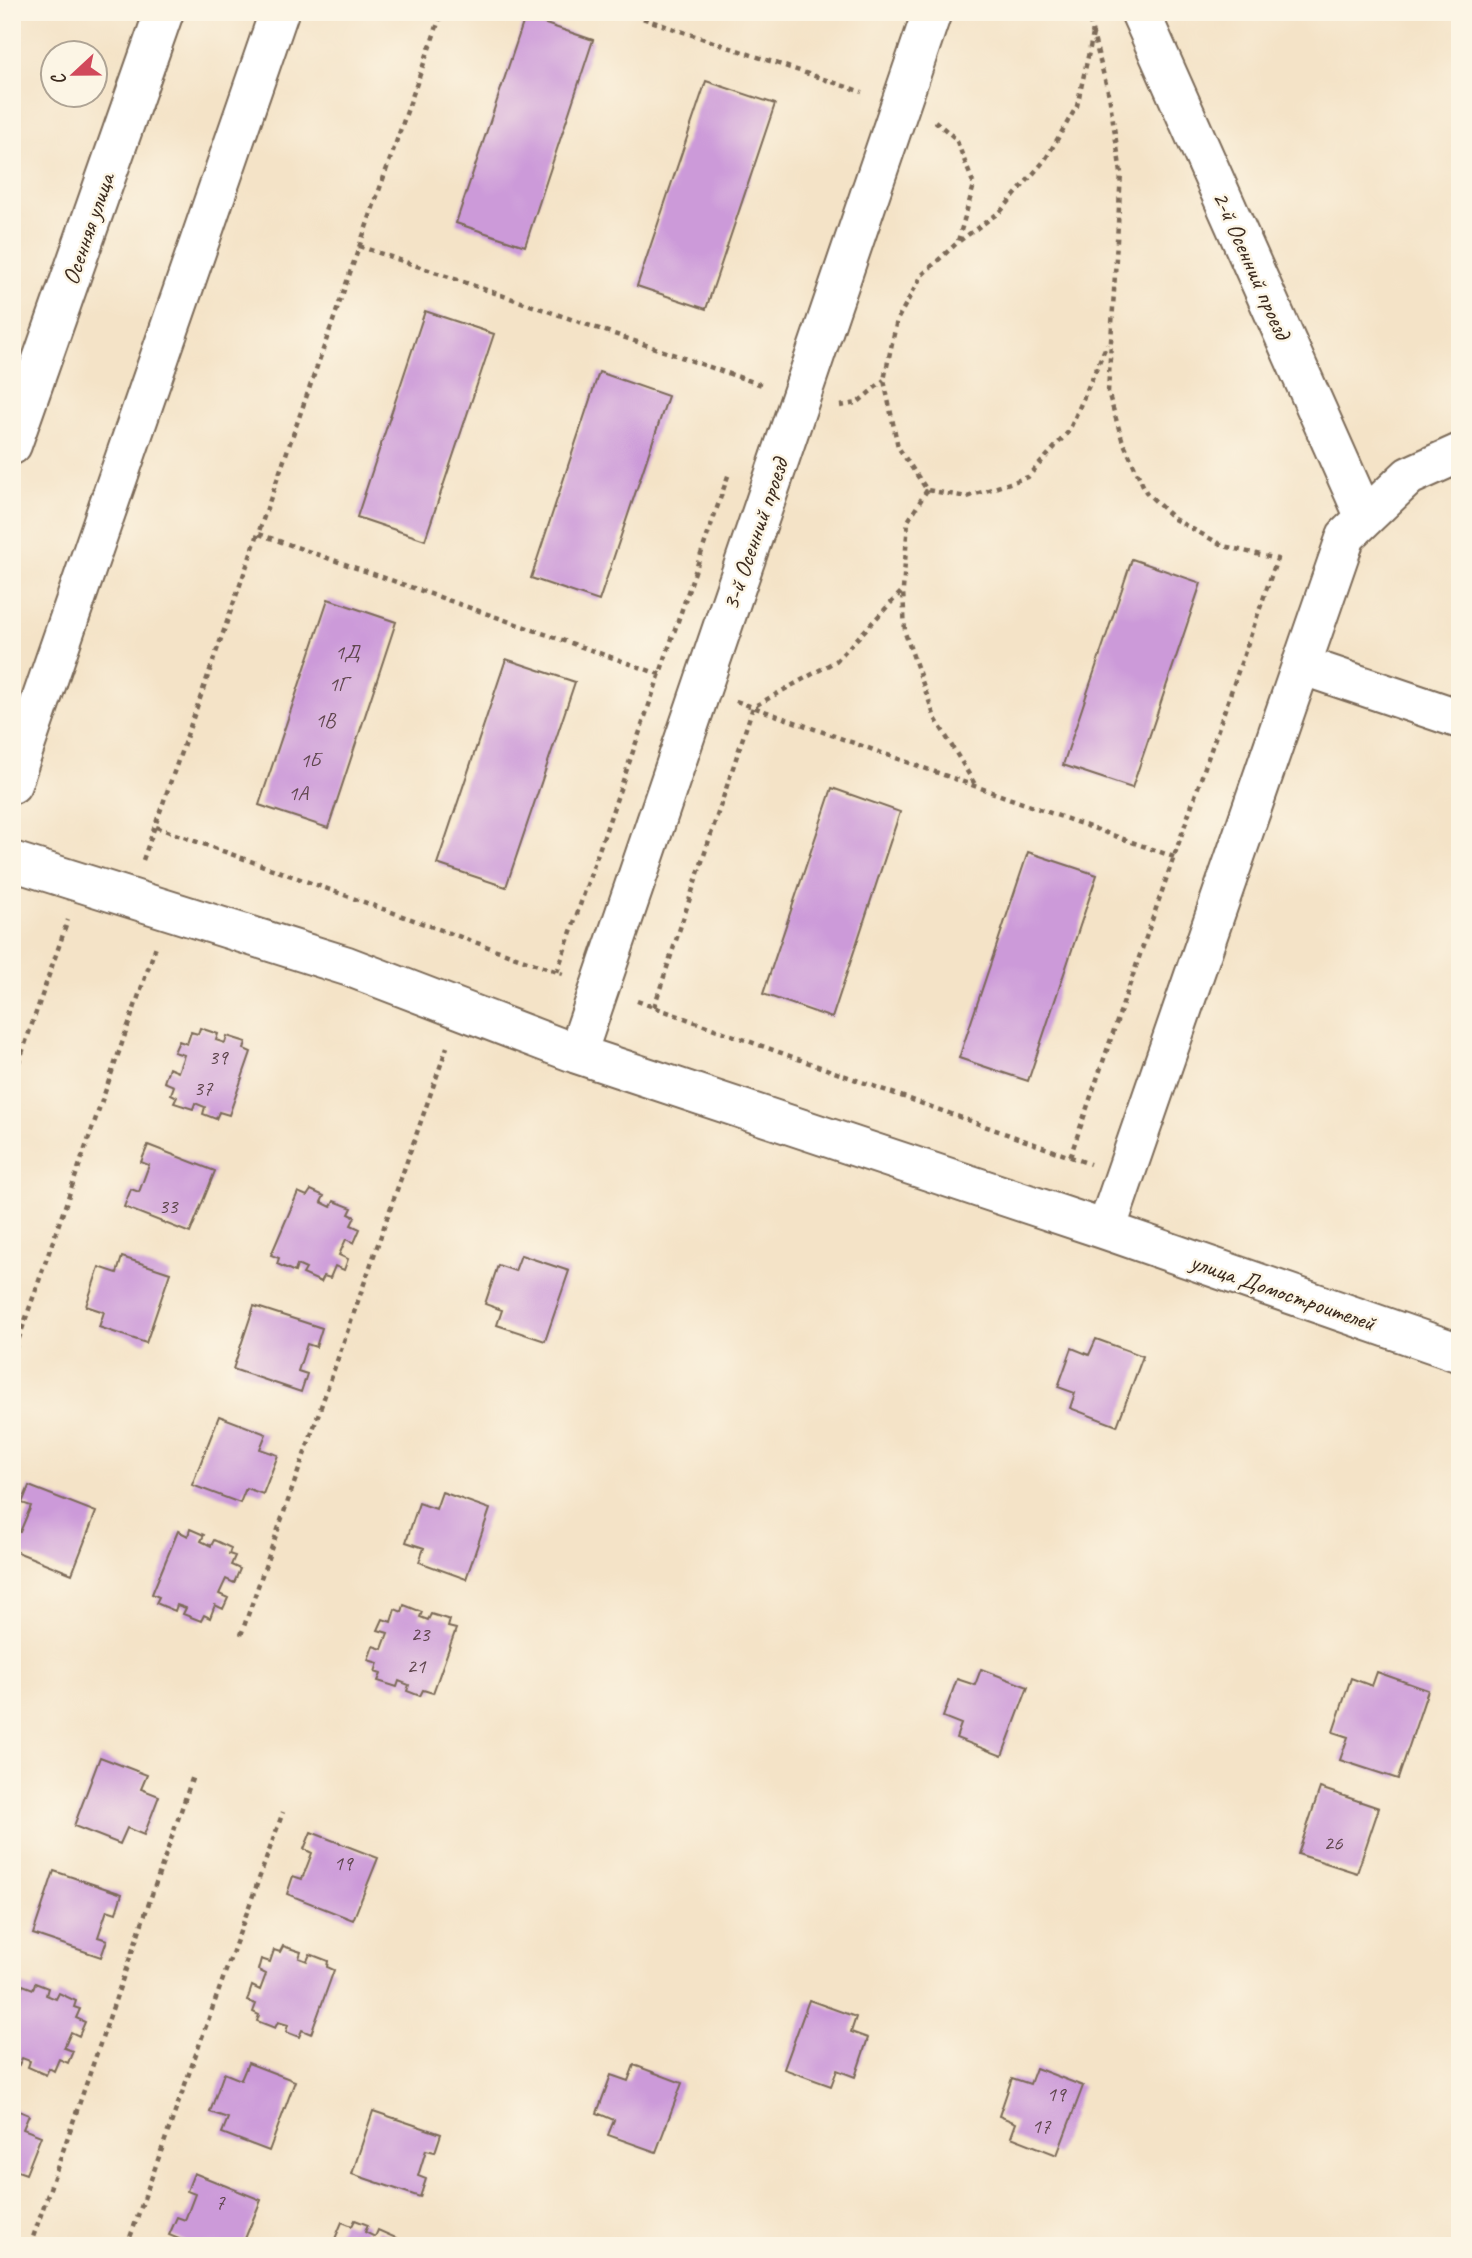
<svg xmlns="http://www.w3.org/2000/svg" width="1472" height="2258" font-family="Caveat,sans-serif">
<rect width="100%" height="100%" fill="#fcf5e5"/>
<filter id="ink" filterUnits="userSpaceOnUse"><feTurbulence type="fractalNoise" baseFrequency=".0143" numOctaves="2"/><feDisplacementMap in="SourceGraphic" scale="14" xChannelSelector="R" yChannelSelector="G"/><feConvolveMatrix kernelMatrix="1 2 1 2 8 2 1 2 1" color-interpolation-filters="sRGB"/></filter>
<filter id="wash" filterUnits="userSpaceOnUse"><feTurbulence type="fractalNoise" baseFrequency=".00686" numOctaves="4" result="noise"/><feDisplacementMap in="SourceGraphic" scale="28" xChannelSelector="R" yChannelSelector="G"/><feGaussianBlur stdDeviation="1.57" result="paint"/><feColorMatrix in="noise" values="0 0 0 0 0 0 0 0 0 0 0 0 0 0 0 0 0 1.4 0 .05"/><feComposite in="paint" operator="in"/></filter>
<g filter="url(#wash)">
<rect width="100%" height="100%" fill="#f4e3c7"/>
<g id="blocks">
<path fill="#cc9ad9" d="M525,17L593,40L525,246L456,223Z
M706,81L775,104L706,309L637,286Z
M425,311L494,334L425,540L357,517Z
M599,372L668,396L599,601L531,578Z
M1132,559L1201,583L1132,788L1063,765Z
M328,599L396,622L328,828L259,805Z
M506,659L575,682L506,887L437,864Z
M832,788L900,812L832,1018L763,994Z
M1028,852L1097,875L1028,1081L959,1058Z
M200,1028L218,1034L216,1040L225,1043L227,1036L246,1042L244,1049L251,1052L229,1115L219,1112L216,1119L203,1114L205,1107L195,1103L193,1109L174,1103L177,1097L171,1094L174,1086L164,1082L169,1068L178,1072L184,1055L174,1052L179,1041L187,1044L191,1032L198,1034Z
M148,1145L215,1171L190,1233L124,1207L131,1189L139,1192L149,1165L141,1162Z
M311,1190L324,1196L321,1202L331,1207L334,1201L352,1208L349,1214L355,1217L351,1225L360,1229L354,1243L346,1239L339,1255L348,1259L344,1270L335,1266L330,1278L324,1276L321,1282L303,1274L306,1269L297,1265L295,1272L277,1264L279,1258L271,1255L298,1192L307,1196Z
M521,1255L569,1271L545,1341L497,1325L502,1310L485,1304L498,1265L515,1271Z
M122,1257L170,1273L146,1343L99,1327L104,1312L86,1306L99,1267L117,1273Z
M254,1306L322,1328L316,1347L307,1344L298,1371L307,1374L301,1392L233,1369Z
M1096,1339L1143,1356L1117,1426L1070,1408L1075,1393L1058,1387L1072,1348L1089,1355Z
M219,1416L266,1434L260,1449L278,1455L263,1494L246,1488L240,1503L192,1485Z
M29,1486L96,1512L72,1574L12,1550V1530L20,1532L31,1506L22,1503Z
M442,1492L490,1509L466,1579L419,1562L424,1548L406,1542L419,1503L436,1509Z
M190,1529L204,1535L201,1541L211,1546L214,1540L231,1548L229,1554L235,1556L231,1565L240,1569L234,1583L226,1579L219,1594L228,1598L223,1609L215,1605L210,1618L204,1615L201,1621L183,1614L186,1608L177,1605L175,1611L156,1603L159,1597L152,1594L178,1531L188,1536Z
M404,1605L422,1612L420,1617L428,1620L431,1614L450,1620L448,1627L456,1629L433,1693L423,1690L420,1696L407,1691L409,1685L399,1681L397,1687L378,1681L381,1674L375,1672L378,1663L368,1660L373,1646L382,1649L388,1633L378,1630L383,1619L391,1622L395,1609L402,1612Z
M981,1669L1028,1687L1002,1756L956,1738L961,1724L943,1717L957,1679L975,1685Z
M1377,1672L1428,1690L1398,1779L1340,1760L1348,1737L1333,1732L1351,1678L1372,1686Z
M100,1757L147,1775L141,1789L159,1796L144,1835L127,1828L120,1844L74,1826Z
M1320,1788L1379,1808L1357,1873L1298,1854Z
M311,1832L378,1858L353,1920L287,1894L293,1876L302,1879L312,1853L304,1849Z
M54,1871L122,1894L116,1913L107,1910L98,1937L107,1940L101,1957L33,1934Z
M283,1946L301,1952L299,1958L307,1961L310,1954L328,1961L327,1967L334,1970L311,2034L302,2030L299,2037L286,2032L288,2025L278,2022L275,2028L257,2021L259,2015L253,2012L256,2004L247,2001L252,1986L260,1990L266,1974L258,1970L261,1959L270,1962L274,1950L280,1952Z
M35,1983L48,1988L46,1995L56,1999L59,1993L76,2001L74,2007L80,2009L76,2018L85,2022L79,2036L71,2032L64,2048L73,2051L68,2063L59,2059L54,2071L49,2068L46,2075L28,2067L30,2061L22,2058L19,2065L12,2062V2010L23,1985L33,1989Z
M809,2000L856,2017L851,2032L868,2038L855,2077L837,2070L831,2086L784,2069Z
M248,2063L295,2081L269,2151L222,2133L228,2118L210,2112L224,2073L241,2080Z
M634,2065L682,2083L656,2152L608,2135L614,2120L597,2113L611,2075L628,2081Z
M1036,2068L1083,2086L1057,2155L1011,2137L1016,2123L999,2116L1012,2078L1030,2084Z
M12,2108L29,2115L23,2129L41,2136L26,2174L12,2169Z
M373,2111L441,2134L435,2152L426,2150L418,2176L426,2179L420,2197L352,2174Z
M194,2173L261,2200L242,2246H196L169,2235L177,2217L185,2220L195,2194L187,2191Z
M355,2220L368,2225L365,2232L375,2237L378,2230L396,2238L392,2246H332L342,2222L352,2226Z"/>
</g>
</g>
<g filter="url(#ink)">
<use href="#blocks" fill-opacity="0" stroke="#7c6b59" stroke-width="2"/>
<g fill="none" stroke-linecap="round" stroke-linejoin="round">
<defs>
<path id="minor" d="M1140,12L1365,518
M12,445L164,12
M1301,665L1460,719
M12,784L279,12
M12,861L347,966L577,1054L1106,1230L1460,1353
M577,1054L932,12
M1106,1230L1346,536L1409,476L1460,453"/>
</defs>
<use href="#minor" stroke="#7c6b59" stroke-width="42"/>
<path stroke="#7c6b59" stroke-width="4.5" stroke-dasharray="5 5" stroke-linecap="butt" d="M624,12L862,92
M1093,34L1077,106L1045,160L1001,211L958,242L922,275L897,320L884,380L898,447L927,490L967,497L1028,477L1069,431L1107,344
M935,121L956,139L974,185L958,241
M359,246L762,385
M840,406L857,403L884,380
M927,490L908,521L903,590L905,633L935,718L976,786
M259,534L662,675
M736,701L1174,857
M156,827L563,974
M143,860L442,12
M557,972L729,473
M637,1001L1090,1164
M654,1007L753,707L836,661L903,590
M12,1082L68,920
M1070,1157L1277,559L1224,546L1174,519L1146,492L1122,439L1108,392L1121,173L1109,95L1087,12
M12,1358L156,946
M241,1635L447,1047
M30,2246L193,1776
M127,2246L283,1812"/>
<use href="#minor" stroke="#fff" stroke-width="38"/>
</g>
</g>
<g text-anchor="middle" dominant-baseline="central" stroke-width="5" stroke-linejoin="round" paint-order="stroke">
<g font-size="21" fill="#5f464d">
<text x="347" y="652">1Д</text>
<text x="338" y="684">1Г</text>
<text x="325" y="720">1В</text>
<text x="310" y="760">1Б</text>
<text x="298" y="793">1А</text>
<text x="218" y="1057">39</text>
<text x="203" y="1088">37</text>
<text x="168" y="1206">33</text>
<text x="420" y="1634">23</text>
<text x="416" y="1666">21</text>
<text x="1333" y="1843">26</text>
<text x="343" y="1863">19</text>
<text x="1056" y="2094">19</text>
<text x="1041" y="2126">17</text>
<text x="220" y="2202">7</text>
</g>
<g font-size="24" fill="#3b2a1e" stroke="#fcf5e5">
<text transform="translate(88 229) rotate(-71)">Осенняя улица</text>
<text transform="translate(1252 265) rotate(66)">2-й Осенний проезд</text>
<text transform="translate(755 534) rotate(-71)">3-й Осенний проезд</text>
<text transform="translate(1283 1292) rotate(19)">улица Домостроителей</text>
</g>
</g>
<rect width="1472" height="2258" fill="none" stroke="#fcf5e5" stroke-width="42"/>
<g transform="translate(74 74) rotate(248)"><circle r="33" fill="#fcf5e5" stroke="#afa495" stroke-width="2"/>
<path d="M0-5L12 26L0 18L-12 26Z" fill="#d1495b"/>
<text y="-10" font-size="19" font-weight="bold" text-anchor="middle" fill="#3b2a1e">С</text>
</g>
</svg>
